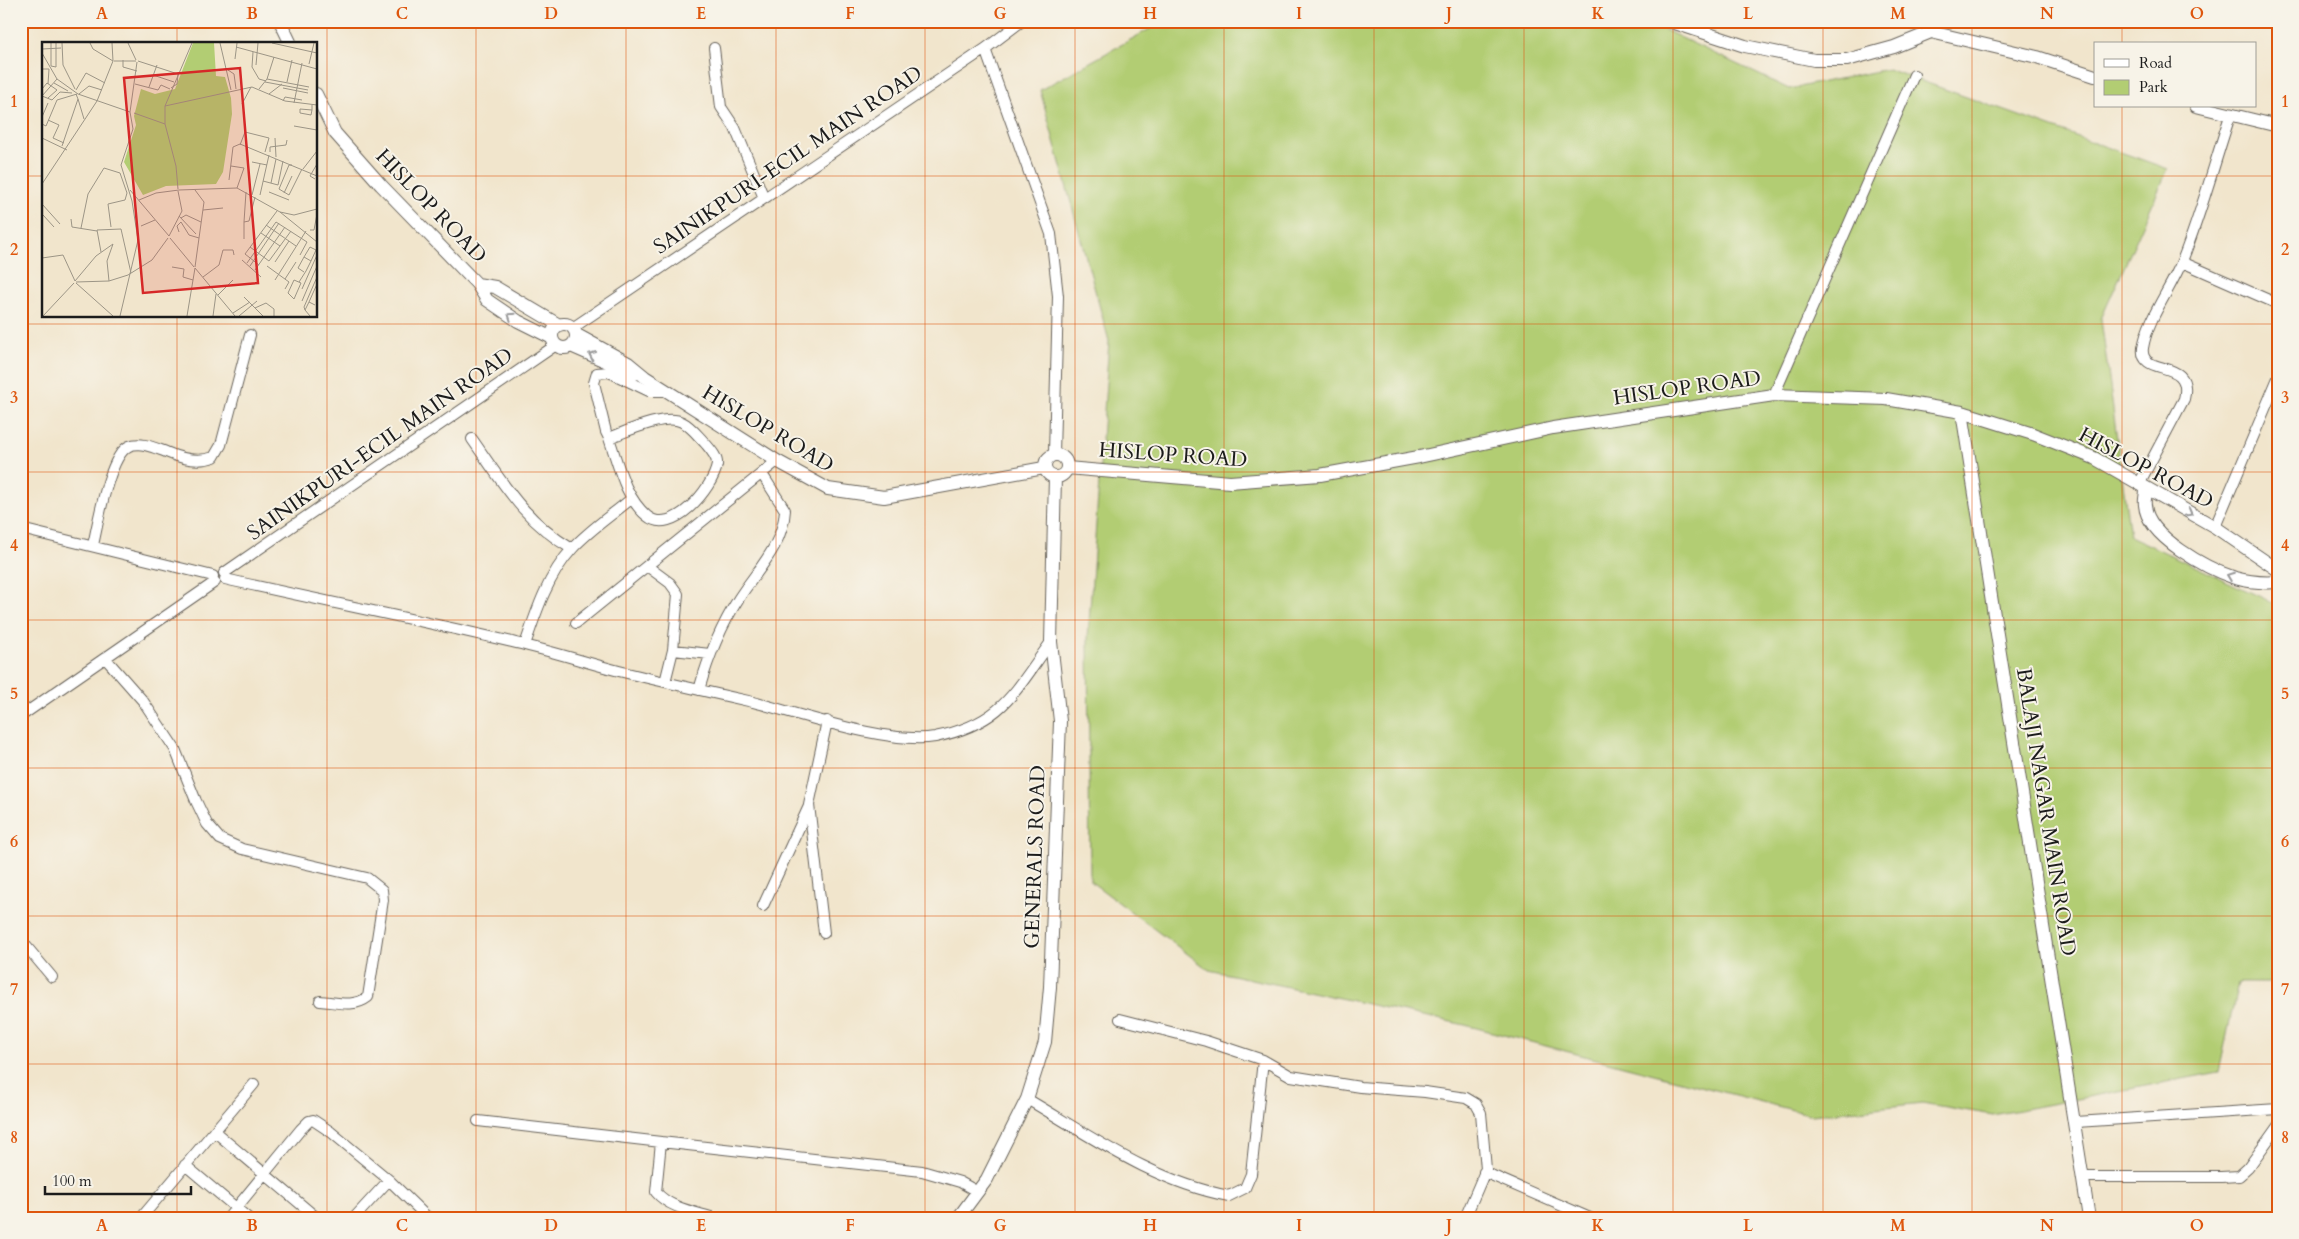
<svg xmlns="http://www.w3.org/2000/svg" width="2299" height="1239" font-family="Cardo,serif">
<rect width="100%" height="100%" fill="#f7f3e8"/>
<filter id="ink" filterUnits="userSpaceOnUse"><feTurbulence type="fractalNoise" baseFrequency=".02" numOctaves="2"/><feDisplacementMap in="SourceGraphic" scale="10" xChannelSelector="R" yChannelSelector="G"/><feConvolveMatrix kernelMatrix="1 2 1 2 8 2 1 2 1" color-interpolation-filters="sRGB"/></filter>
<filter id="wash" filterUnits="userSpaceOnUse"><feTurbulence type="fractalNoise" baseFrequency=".0096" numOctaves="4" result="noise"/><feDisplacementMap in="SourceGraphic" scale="20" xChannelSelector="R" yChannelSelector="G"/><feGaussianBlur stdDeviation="1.12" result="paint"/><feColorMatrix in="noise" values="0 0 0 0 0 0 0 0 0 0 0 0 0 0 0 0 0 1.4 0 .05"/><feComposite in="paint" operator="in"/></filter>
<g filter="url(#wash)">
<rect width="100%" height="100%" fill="#f1e5cc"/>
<path fill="#b2cd73" stroke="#677448" d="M1164,21H1646L1789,89L1888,69L2168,169L2101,319L2130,536L2278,605V983H2238L2219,1072L1993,1115L1922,1103L1812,1115L1465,1025L1209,970L1090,881L1088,637L1109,341L1040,90Z"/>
</g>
<g filter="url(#ink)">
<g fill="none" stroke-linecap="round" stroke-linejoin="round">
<defs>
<path id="minor" d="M1931,32L1936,21
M714,48L721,107L735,128L764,198
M985,49L1051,234L1058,296L1054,454
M2182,262L2278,304
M574,327L985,49L1022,21
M1774,395L1914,75
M609,438C625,432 666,413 682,422C691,426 698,436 705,443C710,449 718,457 717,465C713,488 672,537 647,516C625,498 618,464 609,438L606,432L594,383L597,373L609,372L649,391H668
M472,439C503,483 524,521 572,549
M2139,484L2184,399C2194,356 2139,378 2143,348C2148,317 2171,289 2182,261C2201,214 2214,164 2230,116
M2215,527L2278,378
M21,529L213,576
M93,545C98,524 109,455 129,446C141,441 155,448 166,452C182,459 198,463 214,457L221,445L250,335
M647,566L670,583L678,594L673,650L665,682
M224,573L556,345
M225,579C322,601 420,620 516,643C551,651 585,662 619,671C663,682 708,692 753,702C800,714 890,745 935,737C1003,723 1014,692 1051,642
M576,623L777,461
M525,645C536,612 548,575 572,549C589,530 612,515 631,499
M673,650L710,654
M106,659L143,701L175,749L196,801L207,824L220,839L242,849L367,878L382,890L383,900L368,997C354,1008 336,1002 320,1001
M699,690C708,658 721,626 739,598C757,570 783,546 785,510L762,474
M21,716L215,582
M763,906L809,806
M824,933L809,805L827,721
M21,940L52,977
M1120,1019L1206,1041L1263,1060L1291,1076L1360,1087L1425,1092L1466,1098L1476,1104L1481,1113L1486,1169L1465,1218
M1027,1099C1092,1137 1154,1182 1229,1196L1245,1188L1251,1174L1263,1060
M478,1121L661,1142
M2076,1122L2278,1109
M214,1131L317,1218
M185,1165L248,1218
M1484,1172L1590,1218
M2084,1177H2221L2239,1176L2248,1168L2278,1126
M141,1218L254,1084
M228,1218L301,1129L309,1121L313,1120L331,1132L389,1180L428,1218
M354,1218L389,1180
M714,1218C695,1212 669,1208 656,1192L661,1142L922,1171L960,1182L978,1192"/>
<path id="tertiary" d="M280,21L291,44
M1669,21L1745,46L1814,60H1847L1894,47L1931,32L2037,57L2095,76
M316,94L335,133L381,185L477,284L487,300L518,321L552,338
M2196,106L2278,126
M477,284L495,287L559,325
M552 336a12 12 0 1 1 24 0a12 12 0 1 1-24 0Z
M577,335L628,363L645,377L777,461L828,489L884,497L1044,468
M571,346L635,374
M1962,412L2089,1218
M1045 466a11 11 0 1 1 22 0a11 11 0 1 1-22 0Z
M1067,468L1230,482L1320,475L1419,457L1553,428L1774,395L1886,399L1962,412L2033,434L2094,458L2215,527L2278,570
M2146,490C2146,495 2144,500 2145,505C2147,537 2208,569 2235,578C2249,582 2264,583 2278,582
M958,1218L987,1179L1027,1099L1045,1042L1050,987L1060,721L1051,642L1055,477"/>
</defs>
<use href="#minor" stroke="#67625a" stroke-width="12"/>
<use href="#tertiary" stroke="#67625a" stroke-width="14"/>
<use href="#minor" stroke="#fff" stroke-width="10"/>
<use href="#tertiary" stroke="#fff" stroke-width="12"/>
</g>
<defs><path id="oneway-chevron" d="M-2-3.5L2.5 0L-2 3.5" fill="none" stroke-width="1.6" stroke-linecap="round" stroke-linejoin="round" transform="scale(1.25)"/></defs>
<g stroke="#999">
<use href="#oneway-chevron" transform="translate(511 316) rotate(-146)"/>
<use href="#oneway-chevron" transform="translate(592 355) rotate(-155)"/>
<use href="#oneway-chevron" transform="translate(2189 513) rotate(29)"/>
<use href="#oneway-chevron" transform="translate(2230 576) rotate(-159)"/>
</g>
</g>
<path fill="none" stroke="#de560d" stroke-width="1" stroke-opacity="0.55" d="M177,21V44M327,21V1218M476,21V1218M626,21V1218M776,21V1218M925,21V1218M1075,21V1218M1224,21V1218M1374,21V1218M1524,21V1218M1673,21V1218M1823,21V1218M1972,21V1218M2122,21V44M2122,106V1218M21,176H44M316,176H2278M177,316V1218M21,324H2278M21,472H2278M21,620H2278M21,768H2278M21,916H2278M21,1064H2278"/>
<g text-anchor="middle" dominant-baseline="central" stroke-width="4" stroke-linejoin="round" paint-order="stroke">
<g font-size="21" fill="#1c1c1c" stroke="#f7f3e8">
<text transform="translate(788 160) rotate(-34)">SAINIKPURI-ECIL MAIN ROAD</text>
<text transform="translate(431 206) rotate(46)">HISLOP ROAD</text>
<text transform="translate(1687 388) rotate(-8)">HISLOP ROAD</text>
<text transform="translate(768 429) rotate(31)">HISLOP ROAD</text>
<text transform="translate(380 444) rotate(-35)">SAINIKPURI-ECIL MAIN ROAD</text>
<text transform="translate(1173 455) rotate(4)">HISLOP ROAD</text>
<text transform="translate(2146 468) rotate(28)">HISLOP ROAD</text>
<text transform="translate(2046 812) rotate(81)">BALAJI NAGAR MAIN ROAD</text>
<text transform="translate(1035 857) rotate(-88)">GENERALS ROAD</text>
</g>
</g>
<g transform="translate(42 42)">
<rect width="275" height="275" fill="#f1e5cc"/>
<path d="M151,1H172L174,34L183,35L189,56L190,72L181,130L174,142L124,144L101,153L82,120L94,83L92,74L99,47L113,52L133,47Z" fill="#b2cd73"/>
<path fill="none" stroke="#9c9586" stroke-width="1" d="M9,1V24L14,25V1M20,1L21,23L33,47M48,1L51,7L71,19M86,1L94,18M178,1L189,48M230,1L275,11M194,5L275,27M0,7L19,6M211,10L210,25L217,37L224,39M0,11L15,37L36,52L88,70M193,17L195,1M81,18V25L95,29M72,19H94M96,19L136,32M267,22L272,1M214,23L216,1M0,27H7L6,42M186,28L192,32L194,47M111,33L132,40M225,37L267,45M223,40L266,48M245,40L250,18M12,41L26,49M93,42L116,48L119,43L128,47M107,45L115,23M129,46L135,42L136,32M241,46L266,51M0,47L5,41L15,48L6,56M217,47L225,37L232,15M34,48L44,31L63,41M37,52L47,44L60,48M227,52L240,42M0,54L10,58L18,50L30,51M0,54L15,37M36,57L42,77M241,59L243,55L260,58M252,61L260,21M200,62L209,45M123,64L210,45L243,59L275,63M270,68L258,67V71L269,73L270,68V63M92,71L123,82M0,75L6,61M6,78L17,83L11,96L22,101M0,82L4,84L15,58L35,52M252,84L275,88M0,96L25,108M233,96L234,115M198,103L203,90L227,96L223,110M20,104L36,57L34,52M228,110V105L244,103L245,98M210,120L225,123M250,123H247L237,147L247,153L260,127M189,124L202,126L195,146M261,127L275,109M273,137L268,134L275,122M187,138L191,105L198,102L275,134M221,139L236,143L241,119M229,141L234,117M0,142L55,59L71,19L70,1M136,147L134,124L123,82V64L150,1M88,148L127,194M137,148L195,146L238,170L275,200M153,148L162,160L153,225M204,150L202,180L207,179L213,155M227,150L247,158M242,151L250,134M210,153L218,122M218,153L227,113M97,158L114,151L137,148M0,162L18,182M161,168L181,166M238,170L252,173L275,167M1,173L12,185M137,174L154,192M139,176L144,173L159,180M29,177L30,185L55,189M224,183L254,204M99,184L113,178M39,186L46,152L62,126L78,131L85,151L83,158L66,162L69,185M268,188H272L275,172M137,190L135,184L139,180L147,193L157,196M219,191L238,204M127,194L140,169L136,149M128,196L152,225M202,197V180M208,205L227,219L249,189M59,210L55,188L79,187L89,231M262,215L256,226L262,230M0,216L21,213L33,239M200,218L219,235M233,220L247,199M205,221L234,180L265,200L258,213M217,223L203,212L235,169M208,224L237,181M225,224L247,240L243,247M130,225L142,227L141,235L151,238M153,226L193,274M213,228L243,185M161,235L177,223L181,208H191L192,213M243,237L254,220M233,238L264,189M252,238L259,241L252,257L246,251ZM33,239L54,214L71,202L65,219L67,239M34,240L67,239L86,233L110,218L126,196M257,240L264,229L269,219L274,208L268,205L262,215L269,219M34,241L71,274M260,247L275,213M176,253L191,238M202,255L221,274M260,259L275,224M267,260L275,242M213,266L224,261L232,267V274M263,268L262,265L275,235M191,271L208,260M1,274L32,241M78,274L96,198L90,159L79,123L91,87L88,70L95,20M145,274L153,226M171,274L174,252M197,274L215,259M268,274L263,268L267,260L273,263"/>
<path fill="#d62828" fill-opacity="0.15" stroke="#d62828" stroke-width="2.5" d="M198,26L216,241L101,251L82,36Z"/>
<rect width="275" height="275" fill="none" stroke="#1c1c1c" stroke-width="2.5"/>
</g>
<rect width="2299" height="1239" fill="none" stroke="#f7f3e8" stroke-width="55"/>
<rect x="2094" y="42" width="162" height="65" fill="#f7f3e8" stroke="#9f9d96"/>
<rect x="2104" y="59" width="25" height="8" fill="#ffffff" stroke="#9f9d96"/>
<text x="2139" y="68" font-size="15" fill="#1c1c1c">Road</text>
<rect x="2104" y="80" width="25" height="15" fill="#b2cd73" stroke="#9f9d96"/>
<text x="2139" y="92" font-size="15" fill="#1c1c1c">Park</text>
<path d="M45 1186v8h146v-8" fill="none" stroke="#1c1c1c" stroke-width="2.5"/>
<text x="52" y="1186" font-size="15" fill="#1c1c1c" stroke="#f7f3e8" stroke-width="4" paint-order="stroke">100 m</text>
<rect x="28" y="28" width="2244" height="1184" fill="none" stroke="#de560d" stroke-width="2"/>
<g font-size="16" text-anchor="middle" font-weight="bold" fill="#de560d">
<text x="102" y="19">A</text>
<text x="252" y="19">B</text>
<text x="402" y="19">C</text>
<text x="551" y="19">D</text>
<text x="701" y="19">E</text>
<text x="850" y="19">F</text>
<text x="1000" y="19">G</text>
<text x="1150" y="19">H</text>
<text x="1299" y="19">I</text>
<text x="1449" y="19">J</text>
<text x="1598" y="19">K</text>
<text x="1748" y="19">L</text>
<text x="1898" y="19">M</text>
<text x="2047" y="19">N</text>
<text x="2197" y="19">O</text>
<text x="14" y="107">1</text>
<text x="2285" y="107">1</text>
<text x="14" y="255">2</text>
<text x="2285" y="255">2</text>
<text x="14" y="403">3</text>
<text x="2285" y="403">3</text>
<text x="14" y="551">4</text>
<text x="2285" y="551">4</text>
<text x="14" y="699">5</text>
<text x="2285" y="699">5</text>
<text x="14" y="847">6</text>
<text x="2285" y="847">6</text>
<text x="14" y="995">7</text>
<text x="2285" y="995">7</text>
<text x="14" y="1143">8</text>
<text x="2285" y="1143">8</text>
<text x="102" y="1231">A</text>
<text x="252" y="1231">B</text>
<text x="402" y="1231">C</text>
<text x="551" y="1231">D</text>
<text x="701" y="1231">E</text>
<text x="850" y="1231">F</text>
<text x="1000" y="1231">G</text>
<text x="1150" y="1231">H</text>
<text x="1299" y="1231">I</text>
<text x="1449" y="1231">J</text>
<text x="1598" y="1231">K</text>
<text x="1748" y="1231">L</text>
<text x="1898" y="1231">M</text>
<text x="2047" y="1231">N</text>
<text x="2197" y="1231">O</text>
</g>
</svg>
